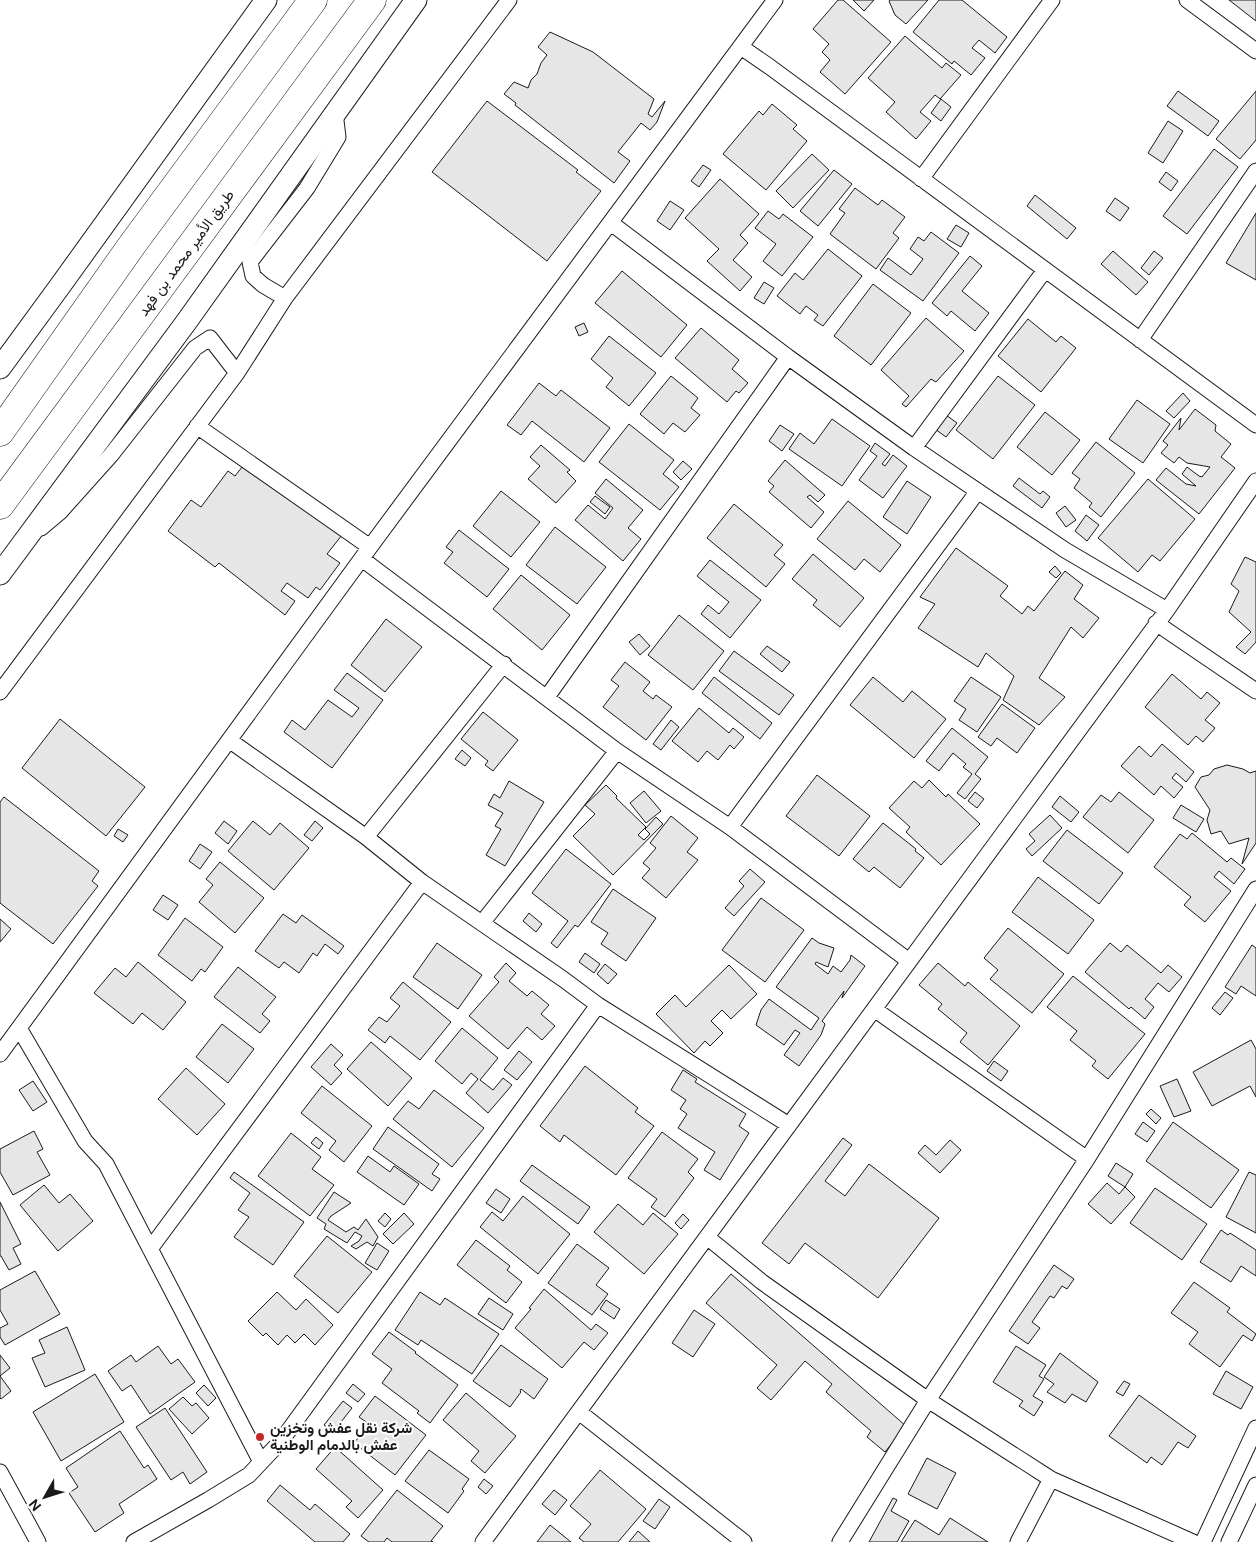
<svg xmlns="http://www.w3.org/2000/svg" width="1256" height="1542" font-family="'DM Sans',Vazirmatn,sans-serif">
<rect width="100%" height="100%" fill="#fff"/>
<path fill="#e6e6e6" stroke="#1a1a1a" d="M838,0H843L891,42L845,94L820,72L830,60L822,52L829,44L813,29Z
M853,0H874L864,11Z
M890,0H928L906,24L895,15L889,1Z
M939,0H962L1007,37L995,53L979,40L972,48L985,58L971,75L954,61L952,64L913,32Z
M1229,0H1256V21Z
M550,32L593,52L654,99L648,114L652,117L665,101L657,122L650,130L641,123L618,152L630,161L614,183L515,105L516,103L504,94L514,82L528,88L531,80L537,74L541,63L547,55L538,47Z
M905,36L942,68L946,63L961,75L940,99L935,95L920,112L931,121L916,139L886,112L895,102L868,78Z
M1178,91L1219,121L1208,136L1167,106Z
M1256,91V140L1240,159L1216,139Z
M941,99L951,107L941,121L931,113Z
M487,101L578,170L576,172L601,191L547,261L432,172Z
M772,104L797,125L793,129L807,141L766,190L723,154L759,111L763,115Z
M1168,121L1183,131L1163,163L1148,153Z
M1214,149L1238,167L1187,234L1163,216Z
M812,154L829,170L793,208L776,191Z
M703,165L711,170L699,187L691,181Z
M834,170L852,184L818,226L800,211Z
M1166,172L1178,181L1171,191L1159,182Z
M720,179L759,214L740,235L748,243L733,260L752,277L740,291L707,261L719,249L685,218Z
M855,188L878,205L882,200L905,217L893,233L899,238L876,269L830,234L845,213L839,209Z
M1035,195L1076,228L1067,239L1027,206Z
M1115,198L1129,208L1120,221L1106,211Z
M670,201L684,210L670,230L657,221Z
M768,211L779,219L783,214L813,237L782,276L763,261L776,244L755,228Z
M1256,213V280L1226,263Z
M956,225L969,233L961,247L947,239Z
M931,232L959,253L923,301L880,270L888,258L911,275L923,259L910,249L918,237L924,241Z
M828,249L862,276L823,326L814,320L818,315L806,306L800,314L777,296L795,273L803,280Z
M1113,251L1148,282L1136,295L1101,264Z
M1154,251L1163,258L1149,275L1141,268Z
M970,256L982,266L962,291L989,313L975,331L951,311L947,316L932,303Z
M622,271L687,325L661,357L595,303Z
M764,282L774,288L764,304L754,298Z
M873,284L911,313L871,365L834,336Z
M926,318L964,351L936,382L931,379L906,407L902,404L909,396L881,370Z
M1028,319L1056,342L1061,336L1076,348L1041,392L998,356Z
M584,323L588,332L579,336L575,327Z
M701,328L739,360L732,369L748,383L739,393L736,391L727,402L675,358Z
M609,336L656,373L629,406L606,387L613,378L591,359Z
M671,376L698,398L691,408L700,415L685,432L673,423L664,434L640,414Z
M998,376L1035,405L993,459L956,430Z
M539,383L556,396L561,390L610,428L584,462L532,421L521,435L507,425Z
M1183,393L1190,401L1174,418L1166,411Z
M1137,400L1170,424L1143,463L1109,439Z
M1195,409L1216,425L1215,431L1231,444L1221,457L1235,468L1199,514L1156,480L1166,468L1186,484L1196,486L1182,474L1187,467L1199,476L1202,477L1210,467L1187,463L1179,457L1174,463L1161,453L1168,445L1163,441L1181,418L1179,430Z
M1045,412L1080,440L1052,475L1017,447Z
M946,415L957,423L946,437L935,429Z
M832,419L870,446L842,486L789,449L800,433L814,444Z
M629,424L674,460L663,474L679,487L660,510L599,462Z
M780,425L794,434L782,451L769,441Z
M1096,442L1135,473L1101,517L1089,507L1092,503L1074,488L1080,479L1072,473Z
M875,443L890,454L882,464L885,466L893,455L907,466L883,498L859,480L877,456L870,451Z
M541,445L570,470L567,472L576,481L556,503L528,479L540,466L530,457Z
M785,460L825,495L818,502L810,495L807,497L824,512L811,528L769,492L774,486L768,481Z
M683,461L692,469L681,480L673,472Z
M246,462L342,535L327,554L340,563L320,590L316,587L308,598L287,583L281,591L295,601L285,615L219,563L215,567L168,531L191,500L201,507L228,471L235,476Z
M1019,478L1040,494L1043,491L1050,497L1042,508L1013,486Z
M606,479L643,510L628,528L641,539L623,561L575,520L588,505L605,519L613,508L595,493Z
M1148,479L1195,519L1160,561L1152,555L1138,572L1098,538Z
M907,481L931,497L907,534L883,517Z
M501,491L540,522L511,557L473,526Z
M595,496L610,507L605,514L590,502Z
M848,501L901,545L880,572L864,559L855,570L817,539Z
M734,504L783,545L774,555L785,564L766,587L707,538Z
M1065,506L1076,520L1066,527L1056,513Z
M1086,515L1099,525L1087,541L1075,531Z
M555,527L606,567L577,604L526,565Z
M459,530L509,569L487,597L444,563L453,552L446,547Z
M956,548L1008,586L1000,596L1022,614L1028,606L1034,611L1065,571L1083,585L1074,599L1099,618L1083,638L1071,627L1039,678L1065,697L1039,725L1003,700L1014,676L986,653L978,667L918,628L935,604L920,597Z
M813,554L864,598L840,627L813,605L817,600L792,579Z
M1245,557L1256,562V642L1245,654L1236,647L1251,632L1229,612L1239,591L1231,584Z
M710,560L761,600L730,638L701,614L708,605L719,614L729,602L697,576Z
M1055,566L1061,573L1056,578L1049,572Z
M521,575L570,615L542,650L493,609Z
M679,615L724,651L693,690L648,655Z
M386,619L422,647L385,692L351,665Z
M639,634L650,646L640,655L629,642Z
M767,646L790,662L782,672L760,654Z
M734,651L794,695L779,715L719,671Z
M625,662L650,682L643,691L653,699L656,695L672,707L646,740L603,707L619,686L611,680Z
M347,673L383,700L332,768L284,732L292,720L305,730L328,700L352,717L359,708L334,690Z
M1172,674L1201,699L1207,692L1220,703L1205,720L1215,728L1203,742L1196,736L1188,745L1145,707Z
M714,677L772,723L760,739L702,693Z
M873,677L903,702L912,691L946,719L914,758L850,705Z
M971,677L1001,697L977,732L959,720L966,709L954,701Z
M1002,704L1035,728L1017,753L997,738L991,746L978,737Z
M699,708L729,733L733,728L744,737L734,749L730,745L718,760L707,751L698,762L672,741Z
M483,712L518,740L493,771L485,765L488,761L461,739Z
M60,719L145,787L106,836L22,768Z
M671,720L679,727L661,750L653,744Z
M952,728L988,757L975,774L981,779L965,799L957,793L972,774L963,767L966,764L953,753L939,771L926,761Z
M1162,744L1194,772L1186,782L1176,773L1172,778L1183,787L1174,798L1161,786L1154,795L1121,766L1139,746L1151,757Z
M462,750L471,758L465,766L455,759Z
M1227,765L1243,769L1250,773L1256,771V843L1242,864L1249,838L1229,844L1221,831L1211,834L1207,820L1210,810L1195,787L1201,777L1209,775L1214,769Z
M817,775L870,816L839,856L786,816Z
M929,780L946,797L948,794L980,824L941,865L906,832L910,827L889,808L914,781L922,788Z
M509,781L544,802L505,866L486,855L501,829L495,826L503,813L488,805L494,794L500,798Z
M606,785L617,796L616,798L646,827L638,835L644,840L650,834L645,829L656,817L663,824L613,875L573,836L595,814L585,805Z
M644,791L661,811L646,823L630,803Z
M975,792L984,799L977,808L968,801Z
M1119,792L1154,820L1128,853L1083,817L1101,795L1111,802Z
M1060,796L1079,812L1071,822L1052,807Z
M4,797L99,871L92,881L98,886L53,944L0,903V802Z
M1181,805L1204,819L1196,832L1173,818Z
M1050,815L1062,828L1032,856L1026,849L1035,841L1029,834Z
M671,816L698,838L687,852L698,860L666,898L642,878L650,869L643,863L656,848L650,843Z
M224,821L237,831L228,844L215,833Z
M253,821L270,835L280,823L309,848L274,890L228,851Z
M315,821L323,828L312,841L304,835Z
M883,823L916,849L915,851L924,858L900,888L874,867L869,872L853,859Z
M118,829L128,835L123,842L114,836Z
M1067,830L1123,873L1099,904L1043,861Z
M1192,833L1227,862L1231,858L1245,869L1234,884L1219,871L1214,877L1231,891L1205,922L1184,905L1191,897L1154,867L1180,834L1187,839Z
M200,844L212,852L200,869L189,861Z
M566,849L611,884L578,927L575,925L557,948L551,943L568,921L532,893Z
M220,862L264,898L235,933L199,902L213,885L206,879Z
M750,869L765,882L734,916L725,908L744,886L739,881Z
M1038,877L1094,920L1068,954L1012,912Z
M613,889L656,918L626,961L601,944L608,933L591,922Z
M163,895L178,905L168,920L153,910Z
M761,898L804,930L765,982L722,950Z
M529,913L542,924L536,932L523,921Z
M283,914L296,923L302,915L344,946L338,954L325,944L317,956L313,953L299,973L284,962L279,968L255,951Z
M185,918L223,947L205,972L201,969L192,981L158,955Z
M0,919L11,929L0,942Z
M1008,928L1064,974L1032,1013L990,979L998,970L984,958Z
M812,938L819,943L834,948L828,967L816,962L815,964L828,974L833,966L841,972L850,960L851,955L865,966L842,998L844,991L822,1021L825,1024L821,1035L799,1066L784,1055L800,1033L795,1030L784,1045L756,1025L761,1010L769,999L811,1030L819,1018L776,987Z
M437,943L482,975L458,1009L413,977Z
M1110,943L1121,952L1127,945L1161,973L1168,965L1182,977L1169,992L1158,983L1145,999L1154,1007L1145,1019L1131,1007L1129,1009L1085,972Z
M1252,945L1256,948V996L1241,986L1236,994L1225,987Z
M585,953L600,964L594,973L579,962Z
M138,962L186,1002L163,1030L142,1013L133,1024L94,993L115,968L126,977Z
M506,963L516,973L509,981L527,996L532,991L549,1005L541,1014L555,1026L542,1040L527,1027L508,1049L469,1016L499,982L494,977Z
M938,963L965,986L968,982L1020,1026L988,1065L960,1042L967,1033L938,1009L942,1004L919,985Z
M605,964L617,974L608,984L597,974Z
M729,965L757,994L731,1019L722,1010L711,1021L723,1033L710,1046L705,1041L694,1053L656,1014L675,995L686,1007Z
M238,967L276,997L262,1014L270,1021L260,1033L214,997Z
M1073,976L1145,1034L1108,1079L1092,1066L1096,1061L1070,1040L1077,1031L1047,1007Z
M403,982L451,1022L420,1060L390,1036L385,1043L368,1030L379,1017L387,1022L400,1006L390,998Z
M1225,992L1233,998L1220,1015L1212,1008Z
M222,1024L254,1049L228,1083L196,1057Z
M462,1028L498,1058L480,1080L493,1090L503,1078L512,1085L488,1113L466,1093L478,1079L471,1073L462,1084L435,1061Z
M1251,1040L1256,1049V1097L1250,1086L1212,1106L1193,1072Z
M371,1042L412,1078L388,1106L347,1069Z
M331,1044L343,1055L334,1065L342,1073L331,1085L311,1067Z
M519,1051L532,1062L517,1080L504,1070Z
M994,1061L1008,1071L1001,1081L987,1071Z
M585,1066L638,1108L635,1112L654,1126L616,1175L564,1135L560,1142L540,1126Z
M186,1068L225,1104L197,1135L158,1099Z
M683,1070L697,1079L695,1082L746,1114L739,1126L749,1133L720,1180L704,1170L715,1152L678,1128L687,1114L680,1109L686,1100L671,1090Z
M1177,1079L1191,1111L1174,1117L1160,1086Z
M33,1081L47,1102L33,1111L19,1090Z
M322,1086L372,1126L344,1162L329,1150L336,1141L301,1113Z
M434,1090L484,1128L452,1167L393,1119L408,1101L419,1109Z
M1151,1109L1161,1118L1156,1124L1146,1114Z
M1143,1122L1155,1131L1147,1142L1135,1134Z
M1173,1122L1239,1170L1211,1208L1146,1161Z
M388,1127L439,1164L432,1174L440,1179L432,1191L373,1149Z
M34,1131L43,1149L37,1152L50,1175L13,1195L0,1172V1149Z
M662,1132L698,1159L688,1172L694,1178L665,1217L651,1207L657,1199L628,1178Z
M291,1133L321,1157L312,1169L334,1185L310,1216L258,1176Z
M316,1137L323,1143L319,1149L311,1143Z
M843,1138L852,1145L825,1181L845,1196L869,1164L939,1218L878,1298L805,1243L789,1264L762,1243Z
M950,1140L961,1150L940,1173L918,1153L925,1145L936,1155Z
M368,1156L390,1172L394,1166L419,1184L404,1205L357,1172Z
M1116,1163L1133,1174L1125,1187L1108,1176Z
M532,1165L590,1207L578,1224L520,1181Z
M234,1172L304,1222L273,1265L234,1237L249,1217L238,1210L250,1193L230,1178Z
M1249,1172L1256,1175V1233L1226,1217Z
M1107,1183L1119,1194L1125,1187L1135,1197L1111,1224L1088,1204Z
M44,1185L59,1203L70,1194L93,1221L58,1251L20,1205Z
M1155,1188L1207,1224L1182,1260L1130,1223Z
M496,1189L510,1199L501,1213L486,1203Z
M334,1192L351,1203L331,1216L328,1220L346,1232L354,1227L358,1230L366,1219L378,1237L373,1246L367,1242L356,1249L351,1246L359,1241L362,1236L355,1232L347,1243L324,1229L326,1224L317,1218Z
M523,1196L570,1234L538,1274L480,1227L492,1212L503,1221Z
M0,1202L21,1244L13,1248L21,1264L9,1270L1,1256H0Z
M618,1204L643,1225L653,1213L678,1234L644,1274L594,1232Z
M385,1213L391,1219L385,1227L378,1221Z
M404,1213L414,1224L393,1244L383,1234Z
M683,1214L689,1220L681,1229L675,1223Z
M1221,1230L1228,1235L1230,1233L1256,1250V1276L1241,1266L1231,1282L1200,1262Z
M327,1236L372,1272L338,1313L294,1276Z
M476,1240L510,1266L507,1270L522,1282L506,1303L457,1265Z
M377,1243L389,1251L377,1270L365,1263Z
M577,1244L609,1268L596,1285L608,1294L592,1315L548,1283Z
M1054,1265L1074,1279L1067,1289L1062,1286L1054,1298L1050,1296L1032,1322L1040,1328L1028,1344L1009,1331Z
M35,1271L60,1314L5,1345L0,1337V1328L8,1324L0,1310V1290Z
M731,1274L906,1426L885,1452L867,1437L871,1431L826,1392L832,1384L805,1361L771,1400L757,1388L777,1365L706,1303Z
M1194,1282L1230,1308L1227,1312L1256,1334L1252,1341L1243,1335L1220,1367L1189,1344L1198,1332L1171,1313Z
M544,1289L591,1330L596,1324L608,1333L594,1350L584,1342L562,1368L515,1328L531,1309L529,1308Z
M277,1292L296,1310L306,1299L333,1325L315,1345L304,1334L295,1343L287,1335L278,1345L266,1333L263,1336L248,1321Z
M420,1292L440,1305L445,1298L499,1334L472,1374L421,1340L418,1345L395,1330Z
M489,1298L513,1314L503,1330L478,1314Z
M606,1300L620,1309L614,1319L600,1309Z
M694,1310L715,1324L693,1357L672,1343Z
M67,1327L85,1370L45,1387L32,1358L45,1353L39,1340Z
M389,1332L416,1352L415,1353L458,1385L430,1423L417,1413L419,1411L382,1383L392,1369L372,1354Z
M501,1345L548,1379L534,1399L521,1389L520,1391L521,1392L510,1407L473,1381Z
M158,1346L171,1364L178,1359L195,1382L150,1414L131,1385L122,1391L108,1371L131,1355L136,1362Z
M1016,1346L1046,1365L1039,1376L1044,1379L1033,1396L1043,1402L1034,1416L1019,1406L1023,1401L993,1382Z
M1060,1353L1098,1382L1086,1402L1072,1394L1065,1403L1047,1392L1054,1384L1044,1377Z
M0,1355L10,1368L0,1376L11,1391L1,1399L0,1398Z
M1226,1371L1253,1387L1241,1409L1213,1394Z
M95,1374L124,1422L61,1461L33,1412Z
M1124,1381L1130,1384L1123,1396L1116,1392Z
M353,1384L365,1394L358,1402L346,1393Z
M204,1385L216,1398L208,1406L196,1393Z
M466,1393L516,1436L485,1473L471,1461L479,1451L443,1420Z
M1139,1395L1196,1436L1188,1448L1178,1442L1162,1465L1151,1457L1147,1463L1109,1436Z
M375,1396L426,1435L395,1475L354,1443L369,1424L359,1417Z
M183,1397L192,1406L196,1403L209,1418L192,1434L169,1409Z
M343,1401L352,1408L333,1432L324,1425Z
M165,1408L207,1472L190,1484L183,1472L171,1480L136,1427Z
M120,1431L144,1468L148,1465L157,1479L119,1504L124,1513L95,1532L69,1493L78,1487L66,1468Z
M335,1447L383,1490L358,1518L346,1507L352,1501L316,1469Z
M429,1450L469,1479L462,1489L464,1491L448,1513L405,1481Z
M927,1458L956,1473L937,1509L908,1494Z
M600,1470L646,1509L618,1542H584L579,1538L591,1524L570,1506Z
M484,1479L493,1486L486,1494L478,1487Z
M280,1485L310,1510L315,1504L350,1534L343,1542H315L267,1501Z
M397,1490L443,1526L431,1541L433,1542H392L387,1538L384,1542H369L361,1536Z
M554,1490L567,1500L555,1515L542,1504Z
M893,1498L897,1500L891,1511L909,1521L897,1542H869Z
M659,1499L670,1507L655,1529L643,1521Z
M950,1518L988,1542H901L915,1520L939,1535Z
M550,1525L571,1542H537Z
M638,1531L650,1542H629Z"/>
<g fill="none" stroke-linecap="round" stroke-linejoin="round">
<defs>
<path id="street" d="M1187,0L1256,51
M741,47L770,67L1256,425
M921,179L1052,0
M611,223L788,357L914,448L1065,550L1167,610
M285,298L263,285L253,276L250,262L307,188L338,137L335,113
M1140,340L1256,171
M197,426L370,547
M914,448L1045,270
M41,528L60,512L111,455L195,348L210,338L237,373
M362,559L617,751L730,827L909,961
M1156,623L1256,691
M0,692L237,373L285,298L509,0
M547,697L788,357
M229,740L366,837L422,882L563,979L598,1005L789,1125
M730,827L978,491
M366,837L504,664
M482,923L617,751
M874,1009L1087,1159
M19,1028L85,1141L106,1164L261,1462
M0,1054L370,547L775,0
M707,1237L762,1282L928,1400L1051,1479L1193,1542
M150,1249L422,882
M579,1412L744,1542
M0,1472L38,1542
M134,1542L208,1500L249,1475L281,1441L598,1005
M483,1542L1167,610L1256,481
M840,1542L928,1400L1087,1159L1256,889
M1018,1542L1051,1479
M1203,1542L1256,1428
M1229,1542L1256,1485"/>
<path id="secondary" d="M0,368L60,286L266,0
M0,574L187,321L416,0"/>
<path id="highway" d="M0,432L132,245L313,0
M0,505L372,0"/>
</defs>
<use href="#street" stroke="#1a1a1a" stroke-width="17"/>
<use href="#secondary" stroke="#1a1a1a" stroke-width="23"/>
<use href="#highway" stroke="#1a1a1a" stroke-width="29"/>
<use href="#street" stroke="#fff" stroke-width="15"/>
<use href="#secondary" stroke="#fff" stroke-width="21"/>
<use href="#highway" stroke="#fff" stroke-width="28"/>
</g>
<circle fill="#c62828" stroke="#fff" stroke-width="2" cx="260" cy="1437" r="5"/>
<g text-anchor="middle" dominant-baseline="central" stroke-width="4" stroke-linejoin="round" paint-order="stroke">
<g font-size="15" fill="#1a1a1a" stroke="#fff">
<text transform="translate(186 253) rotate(-54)">طريق الأمير محمد بن فهد</text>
</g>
<g font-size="15" font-weight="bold" fill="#1a1a1a" stroke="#fff" text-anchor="start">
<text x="270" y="1428">شركة نقل عفش وتخزين<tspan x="270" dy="17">عفش بالدمام الوطنية</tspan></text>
</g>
</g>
<g transform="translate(45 1497) rotate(231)" stroke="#ffffff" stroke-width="4" paint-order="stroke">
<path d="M0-4L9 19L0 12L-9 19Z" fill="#1a1a1a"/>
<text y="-8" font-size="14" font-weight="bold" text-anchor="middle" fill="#1a1a1a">N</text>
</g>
</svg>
